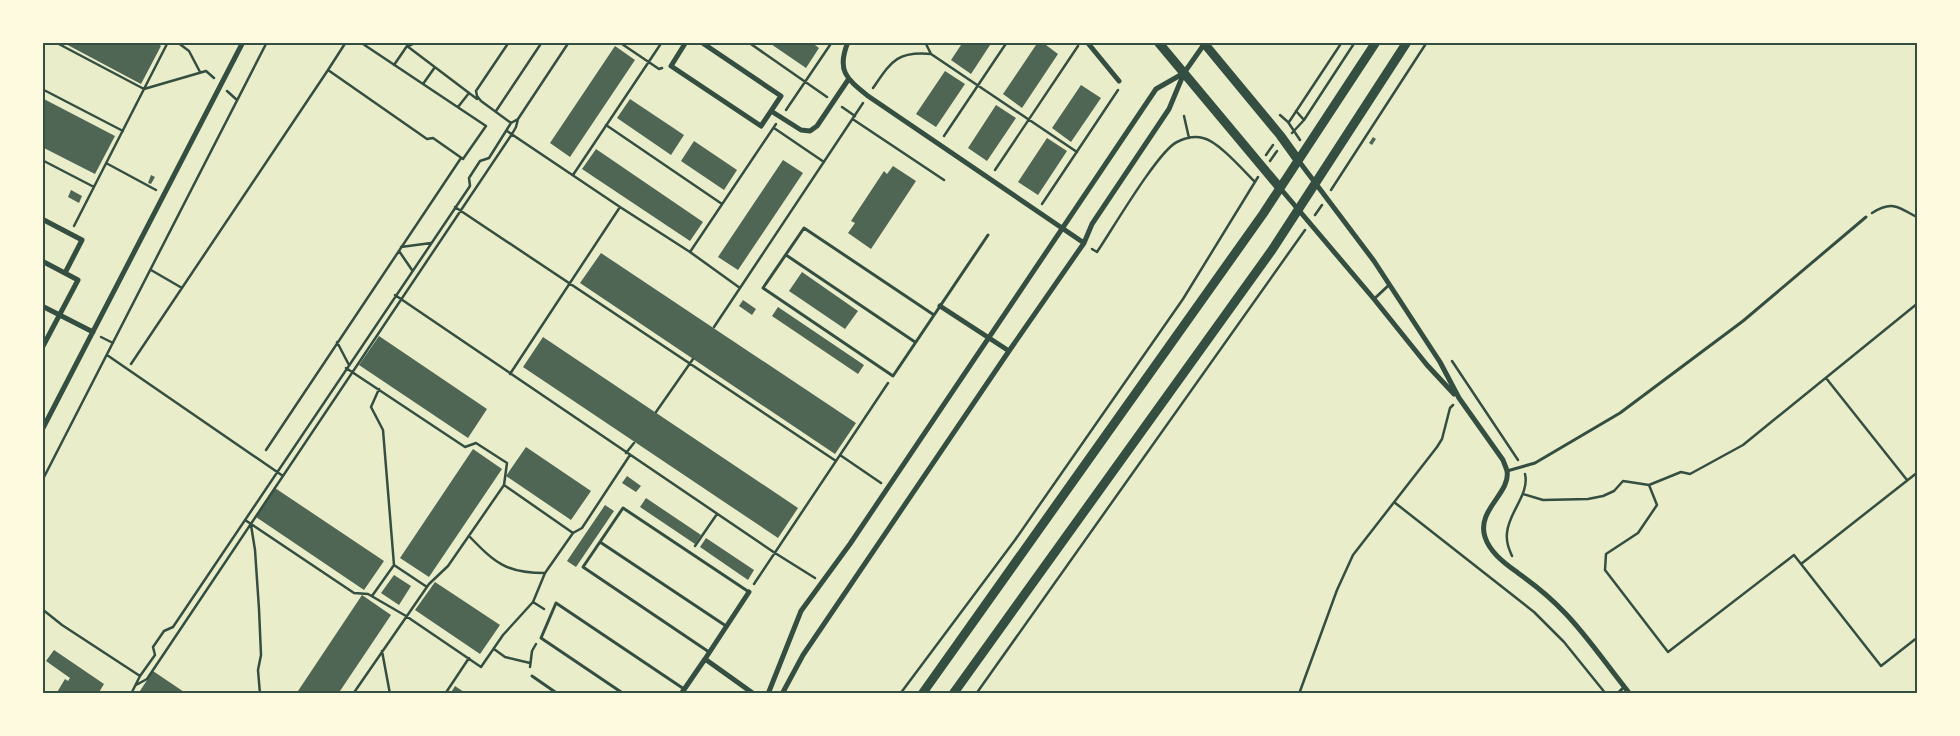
<svg xmlns="http://www.w3.org/2000/svg" width="1960" height="736" font-family="'Source Sans 3',sans-serif">
<rect width="100%" height="100%" fill="#e9edc9"/>
<path fill="#4f6655" d="M62,42H155L161,46L141,84Z
M768,42H811L819,48L806,68Z
M963,42H992L971,74L951,60Z
M1038,42H1042L1058,54L1022,108L1003,94Z
M615,46L635,60L570,157L550,143Z
M945,71L965,84L936,127L916,114Z
M1081,85L1101,98L1071,142L1052,128Z
M42,98L115,136L95,174L42,147Z
M630,99L684,135L671,155L617,118Z
M996,105L1016,118L987,161L968,148Z
M1373,137L1376,139L1372,145L1369,143Z
M1047,138L1067,151L1038,195L1018,182Z
M694,141L737,170L724,190L681,161Z
M596,149L703,222L690,241L582,169Z
M783,160L803,173L738,270L718,257Z
M893,166L916,181L871,249L848,233L855,223L851,221L884,171L887,174Z
M151,175L155,177L151,184L148,183Z
M71,190L82,196L79,203L68,197Z
M601,253L856,423L835,454L580,283Z
M802,272L858,311L845,329L789,291Z
M743,300L756,309L752,315L739,306Z
M778,307L864,365L858,374L772,316Z
M379,336L487,409L468,438L359,365Z
M543,337L798,508L778,538L523,367Z
M526,447L591,491L571,520L506,476Z
M473,449L502,469L429,577L400,558Z
M627,476L641,486L636,492L622,483Z
M275,488L384,561L364,590L256,517Z
M646,498L701,535L695,544L640,507Z
M605,505L614,511L576,567L567,561Z
M706,538L754,570L748,580L700,547Z
M394,575L411,586L399,605L381,593Z
M435,582L500,625L480,654L415,610Z
M362,595L391,615L338,694H296Z
M54,650L104,684L98,694H56L65,679L68,681L70,678L46,661Z
M153,671L187,694H138Z
M455,686L467,694H450Z"/>
<g fill="none" stroke-linecap="round" stroke-linejoin="round">
<path stroke="#344e41" stroke-width="2.5" d="M55,42L144,89L206,71L214,78
M177,42L189,51L200,72
M346,42L328,70L427,139L433,138L463,159L486,126L360,42
M619,42L659,69L662,68
M748,42L827,97
M925,42L931,54L1077,152
M407,46L477,99
M408,46L417,42
M394,65L407,46
M423,84L435,67
M873,88C891,62 896,51 931,54
M42,89L123,131
M227,91L237,100
M458,107L469,93
M842,107L855,116
M786,110L832,42
M496,111L542,42
M1296,111L1304,120
M1280,115L1288,122L1300,140
M1184,116L1189,138
M854,120L944,180
M1289,122L1342,42
M511,123L518,119L569,42
M606,125L722,204
M774,128L824,162
M507,131L620,207L690,252L740,288L863,103
M1292,133L1304,120L1355,42
M944,136L1007,42
M1266,155L1273,145
M42,160L94,187
M1270,161L1277,151
M106,163L156,190
M995,170L1078,46
M573,175L662,42
M1331,190L1427,42
M1042,204L1118,90
M455,207L836,461
M1872,213C1892,200 1899,207 1918,218
M1315,215L1322,205
M74,226L168,42
M401,247L431,243
M1092,249L1097,252C1112,230 1158,151 1177,142C1185,138 1195,136 1203,138C1218,141 1244,171 1255,182
M399,251L412,270
M690,252L776,124
M151,270L182,288
M395,295L775,553L815,578
M714,327L740,288
M101,337L113,343
M337,342L349,365
M107,355L283,476
M1452,361L1518,460
M131,364L328,70
M346,368L465,447L476,443L507,463L504,485
M510,374L620,207
M1826,378L1907,480
M379,389L371,407L383,430L394,565
M656,412L693,359
M266,450L461,158
M626,453L634,443
M840,455L881,483
M42,481L267,42
M1649,485L1681,472L1690,474L1743,445L1918,303
M1523,494L1543,500L1588,499L1603,496L1614,491L1623,481L1649,485L1657,505L1638,533L1606,554L1605,570L1668,652L1794,555L1881,666L1918,637
M1394,502L1534,612L1564,642L1606,694
M245,520L354,593L368,594L406,616L481,667L503,635L533,602L545,573L573,533L582,528L630,455
M251,525L255,550L259,609L261,655L258,670L260,694
M469,536C495,563 506,573 545,573
M695,546L717,514
M1512,556C1509,549 1506,542 1507,533C1508,513 1530,494 1525,474
M1801,564L1918,472
M754,584L888,383
M372,596L394,565L427,587
M533,602L544,609
M42,609L62,625L140,676L155,655L153,647L164,631L173,627L470,186L469,178L480,161L489,158L511,123L481,101L477,96L476,91L509,42
M494,649L505,657L530,663
M382,651L390,694
M530,667L532,651L536,644
M136,685L147,679L512,134L516,127L518,119
M131,694L140,676
M353,694L429,584L448,566L504,485L573,533
M445,694L469,658
M900,694L1015,540L1183,299L1258,177
M976,694L1305,230
M1299,694L1337,590L1353,555L1437,447L1442,439L1450,408L1453,405"/>
<path stroke="#344e41" stroke-width="3" d="M786,255L915,342
M1374,299L1389,285
M934,315L804,228L763,288L893,376L988,235
M1507,471L1535,463L1620,413L1743,321L1866,217
M600,542L726,626
M709,652L583,567L623,508L749,592
M532,676L558,694
M624,694L541,638L556,603L684,689
M1617,694L1624,687"/>
<path stroke="#344e41" stroke-width="5" d="M686,42L671,66L761,126L781,96L701,42
M848,42C836,71 847,79 868,96L1084,243
M1087,42L1119,81
M771,111L801,130L810,131L817,126L848,80
M1298,160L1374,261L1440,362L1459,398L1503,460C1504,463 1506,467 1507,471C1511,493 1476,510 1485,537C1490,553 1506,564 1518,573C1535,585 1551,598 1565,613C1589,638 1608,667 1630,694
M1280,188L1374,299L1427,365L1454,394
M42,219L82,240L65,273
M42,261L78,280L42,348
M42,306L93,332
M940,306L1009,351
M42,430L243,42
M705,659L749,592
M681,694L705,659L754,694
M768,694L801,611L850,544L1156,89L1184,73
M782,694L803,655L1009,351L1084,243L1092,224L1169,109L1184,73L1205,43"/>
<path stroke="#344e41" stroke-width="9" d="M1158,42L1280,188
M1203,42L1280,135L1298,160"/>
<path stroke="#344e41" stroke-width="9" d="M922,694L1263,214L1376,42
M953,694L1272,250L1407,42"/>
</g>
<rect width="1960" height="736" fill="none" stroke="#fefae0" stroke-width="88"/>
<rect x="44" y="44" width="1872" height="648" fill="none" stroke="#344e41" stroke-width="2"/>
</svg>
